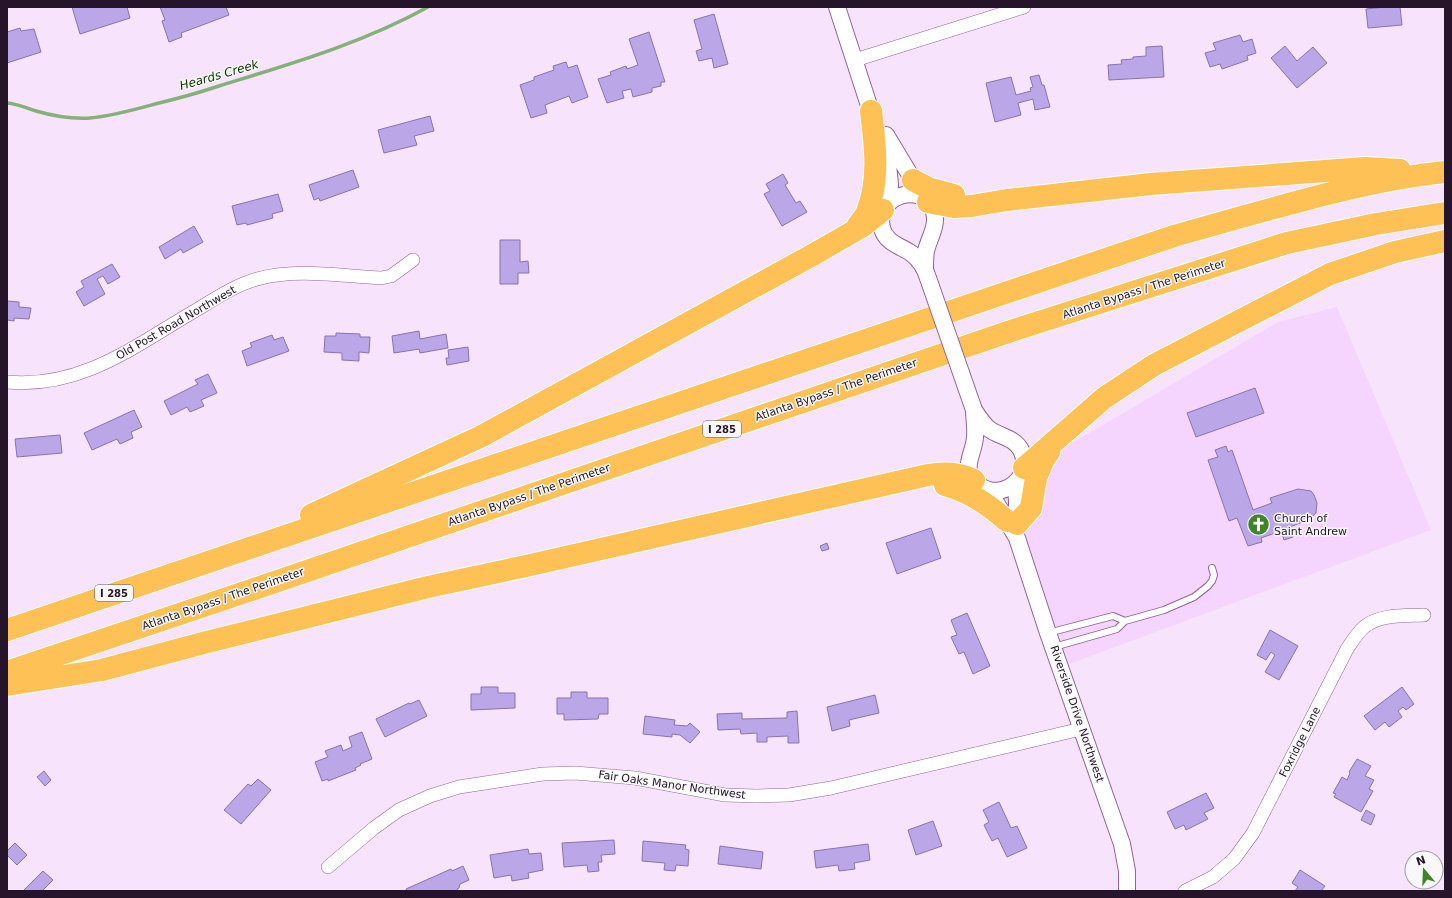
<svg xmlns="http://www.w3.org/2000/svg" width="1452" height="898" font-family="'DejaVu Sans',sans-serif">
<rect width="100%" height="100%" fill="#f7e3fc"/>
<path fill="#f5d5fe" d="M1337,307L1431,530L1069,664L1002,490L1007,479L1108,422L1278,322Z"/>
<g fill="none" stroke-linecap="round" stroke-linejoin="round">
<path stroke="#85b079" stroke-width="3.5" d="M7,103C18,104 26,108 36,111C53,116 72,119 90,118C112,116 133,110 155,104C176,99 198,93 219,86C290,64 363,43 428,7"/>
</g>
<path fill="#bba6e8" stroke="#8873b1" d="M72,7H127L130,18L80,34Z
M160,7H226L229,15L181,33L182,37L169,42L162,21L165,20Z
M1385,7H1400L1402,25L1368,28L1366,9Z
M714,14L728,64L714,68L712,58L699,61L696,51L702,49L694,20Z
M20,28L21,31L34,29L41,52L7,63V32Z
M649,32L665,82H661V86L652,88V92L633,97L631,89L622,91L624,98L607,103L598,79L611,75L610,72L626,66L627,69L638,65L629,39Z
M1240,35L1243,42L1252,39L1256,53L1247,56L1248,60L1222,69L1220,64L1210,67L1205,53L1216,50L1213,43Z
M1162,46L1164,77L1109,80L1108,65L1122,64L1121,60L1133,59V57L1146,56V47Z
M1285,46L1297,61L1313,47L1327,63L1297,88L1271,58Z
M566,62L568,68L577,65L588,97L572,103L569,96L545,105L547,113L531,118L520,85L534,80V77L554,70L553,66Z
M1039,75L1042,85H1044L1050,107L1035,110L1033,99L1018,103L1021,115L995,122L986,83L1011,77L1016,95L1031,91L1030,88L1033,87L1030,77Z
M430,116L434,131L414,136L417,145L384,153L378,130Z
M353,170L359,187L320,201L319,198L314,200L309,185Z
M783,174L788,183L785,185L796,203L800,201L807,212L782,226L764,194L770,191L766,184Z
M278,194L283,211L272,214L273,218L247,225L246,223L237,225L232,206Z
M194,226L203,242L183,253L181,249L165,259L159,247Z
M500,240H520V262L528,261L529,273H518V284H500Z
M112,264L120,277L108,284L103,276L97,279L105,294L84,306L76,292L84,287L81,281Z
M7,301L19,302V307L31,308L29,319L14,318V321L7,320Z
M419,331L420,339L446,334L448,348L420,353L419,349L394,353L392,336Z
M336,333L360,334V337H370L369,353L359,352V361L342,360V353L324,352L325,336H336Z
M272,335L274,340L283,337L289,351L247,366L242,351L252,347L250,343Z
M468,347L469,361L447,365L446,358H449L448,350Z
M208,374L217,393L201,400L204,406L190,412L187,407L171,415L164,401L198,384L195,380Z
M1255,388L1264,413L1196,437L1187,413Z
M134,410L142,427L131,432L133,438L120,444L117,439L92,450L84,433Z
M60,435L62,453L17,457L15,439Z
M1226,446L1228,452L1232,450L1253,510L1272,503L1270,498L1298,489L1311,491L1314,495L1317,503L1316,513L1310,519L1290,527L1293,537L1284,540L1281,531L1261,538L1262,542L1248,546L1237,518L1229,521L1208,460L1218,457L1215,450Z
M931,528L941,558L897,574L886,543Z
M827,543L829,549L822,551L820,546Z
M967,613L990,666L973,674L964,652L959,654L951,637L957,635L951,620Z
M1270,630L1298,646L1279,680L1265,672L1275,655L1271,652L1266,660L1257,655Z
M481,687H498V693H515V708L471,710V694H481Z
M1402,687L1414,704L1406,710L1403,707L1398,711L1402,717L1389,727L1385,722L1375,730L1364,716Z
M571,692H587V698H608V714H599L598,719L564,720V714H557V698H571Z
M875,695L879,713L849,720L850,726L832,731L827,707Z
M419,700L427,716L385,737L376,719L409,703L410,704Z
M797,711L799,743H788V736L767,737V742H757V733L741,734L740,729L718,730L717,714L742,713V719L787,718V712Z
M645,716L675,720L674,725L687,726L690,723L700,732L690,743L680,735L672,734V737L643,734Z
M362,732L372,759L360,764L361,765L355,768L356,770L328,781V779L322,781L315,762L328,757L325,751L341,745L343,751L352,747L349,737Z
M1357,759L1371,766L1365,776L1374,780L1369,789L1373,791L1361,812L1334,797L1336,794L1333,793L1342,777L1347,780L1350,773L1349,772Z
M44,771L51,780L45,786L37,777Z
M258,779L271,790L241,824L224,810L248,784L251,786Z
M1206,793L1214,808L1204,813L1208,819L1186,830L1184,825L1175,829L1167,812Z
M999,802L1011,828L1017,826L1027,848L1007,857L998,838L992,841L984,825L989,822L983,810Z
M1366,810L1375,815L1371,825L1361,820Z
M933,821L942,846L916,855L908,830Z
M614,840L615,854L601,855L602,862H598L599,871L588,872L587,865L564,867L562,843Z
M643,841L686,845L685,849L689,850L688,866L676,865L675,871L664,870L665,863L642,861Z
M15,843L27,855L17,865L7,855V851Z
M868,844L870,860L854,863L855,869L839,871L838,865L816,868L814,851Z
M720,846L763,852L761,869L718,864Z
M528,849L529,854L541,853L543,870L528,873L529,878L512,881L511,875L494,878L490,855Z
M463,866L469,880L460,884L459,888L457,889L458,891H407L406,889L451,869L452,871Z
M1300,870L1325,886L1321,891H1295L1298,887L1292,883Z
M43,871L53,880L42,891H23Z"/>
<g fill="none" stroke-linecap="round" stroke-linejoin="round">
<defs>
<path id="service" d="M1048,633L1113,616L1125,621
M1054,647L1117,629L1125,621L1164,610L1194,597L1208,586L1212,581L1214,575L1212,568"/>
<path id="minor" d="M855,60L1024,7
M7,382C82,389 136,345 198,309C216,298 236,285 257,279C297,268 340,276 381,278L391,276L413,260
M328,867L374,828L399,810L430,796L459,787L543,774L575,773L635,778L725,795L757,796L789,795L831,788L1081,729
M1185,891L1213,877L1234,859L1253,833L1347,649C1352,642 1357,633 1364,627C1380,614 1404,616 1424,615"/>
<path id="tertiary" d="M837,7L888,164L890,185L888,203
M886,135L918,188
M925,269C925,263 925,257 926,251C929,238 938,226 934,212C924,180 874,195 882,228C885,242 900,246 911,253C919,259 925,268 928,278
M974,410C978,416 983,424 989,429C1000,437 1014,437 1021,450C1035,476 1002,503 979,485C959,469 974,455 975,437C976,428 974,419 974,410Z
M1016,483L1017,501V529
M987,490L994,499L1017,538L1048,633L1122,844L1127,871V891"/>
<path id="motorway" d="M913,180L928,188L954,195
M928,202L954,207L971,206L1007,200L1151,184L1365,168L1400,170
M857,227C860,222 865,217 867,212C880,179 875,145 871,111
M1024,468L1104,398L1154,365L1330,274L1395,252L1445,241
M945,485C969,491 989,505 1007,521
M311,515L482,436L816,253L863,226L883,210
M1017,524L1031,508L1036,478L1043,461L1049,452
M7,630L1174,236C1223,222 1273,208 1323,195C1363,185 1404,176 1445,172
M7,672L269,584L1011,331L1287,243L1376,224L1445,213
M7,685L102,670L207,642L428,587L526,566L928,475C945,472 958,473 974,480"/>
</defs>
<use href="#service" stroke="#90659c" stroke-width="8"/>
<use href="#minor" stroke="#90659c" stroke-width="14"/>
<use href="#tertiary" stroke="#90659c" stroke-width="18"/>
<use href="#motorway" stroke="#fff" stroke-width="24"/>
<use href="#service" stroke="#fff" stroke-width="6"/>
<use href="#minor" stroke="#fff" stroke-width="13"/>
<use href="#tertiary" stroke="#fff" stroke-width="16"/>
<use href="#motorway" stroke="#fec155" stroke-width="22"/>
<defs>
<path id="tertiary-bridge" d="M928,278L974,410"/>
</defs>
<use href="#tertiary-bridge" stroke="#90659c" stroke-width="18" stroke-linecap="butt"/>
<use href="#tertiary-bridge" stroke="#fff" stroke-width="16"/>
</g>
<defs>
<symbol id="church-disc" viewBox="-11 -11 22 22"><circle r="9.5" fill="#408429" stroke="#f8f8f8"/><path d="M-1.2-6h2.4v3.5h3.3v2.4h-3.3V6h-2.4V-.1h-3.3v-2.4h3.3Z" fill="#fff"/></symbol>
</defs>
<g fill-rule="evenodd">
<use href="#church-disc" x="1246" y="512" width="25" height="25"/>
</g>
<g text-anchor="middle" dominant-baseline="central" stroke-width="3" stroke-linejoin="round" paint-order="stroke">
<g fill="#f8f8f8" stroke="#655868" stroke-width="1">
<rect x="703" y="421" width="38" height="16" rx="3"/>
<rect x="95" y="585" width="38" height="16" rx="3"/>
</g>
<g font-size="10" font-weight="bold" fill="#26142a">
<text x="722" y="429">I 285</text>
<text x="114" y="593">I 285</text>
</g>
<g font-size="11" fill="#26142a" stroke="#f8f8f8">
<text transform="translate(1144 289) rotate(-18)">Atlanta Bypass / The Perimeter</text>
<text transform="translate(176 323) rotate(-30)">Old Post Road Northwest</text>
<text transform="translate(836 390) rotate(-19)">Atlanta Bypass / The Perimeter</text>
<text transform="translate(529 495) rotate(-19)">Atlanta Bypass / The Perimeter</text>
<text transform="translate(223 599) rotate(-19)">Atlanta Bypass / The Perimeter</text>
<text transform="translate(1077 714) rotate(71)">Riverside Drive Northwest</text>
<text transform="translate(1300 742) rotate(-63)">Foxridge Lane</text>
<text transform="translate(672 785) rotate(8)">Fair Oaks Manor Northwest</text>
</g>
<g font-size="11" fill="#26142a" stroke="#f8f8f8" text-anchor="start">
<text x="1274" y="518">Church of<tspan x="1274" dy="13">Saint Andrew</tspan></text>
</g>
<g font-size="12" font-style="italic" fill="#0c3600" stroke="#f8f8f8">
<text transform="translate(219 75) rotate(-16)">Heards Creek</text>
</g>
</g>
<rect width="1452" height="898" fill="none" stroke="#26142a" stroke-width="16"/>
<g transform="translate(1424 870) rotate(341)"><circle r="19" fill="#f8f8f8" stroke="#a49da6"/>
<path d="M0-3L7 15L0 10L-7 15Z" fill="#408429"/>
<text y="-6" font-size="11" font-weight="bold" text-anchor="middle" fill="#26142a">N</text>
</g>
</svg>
